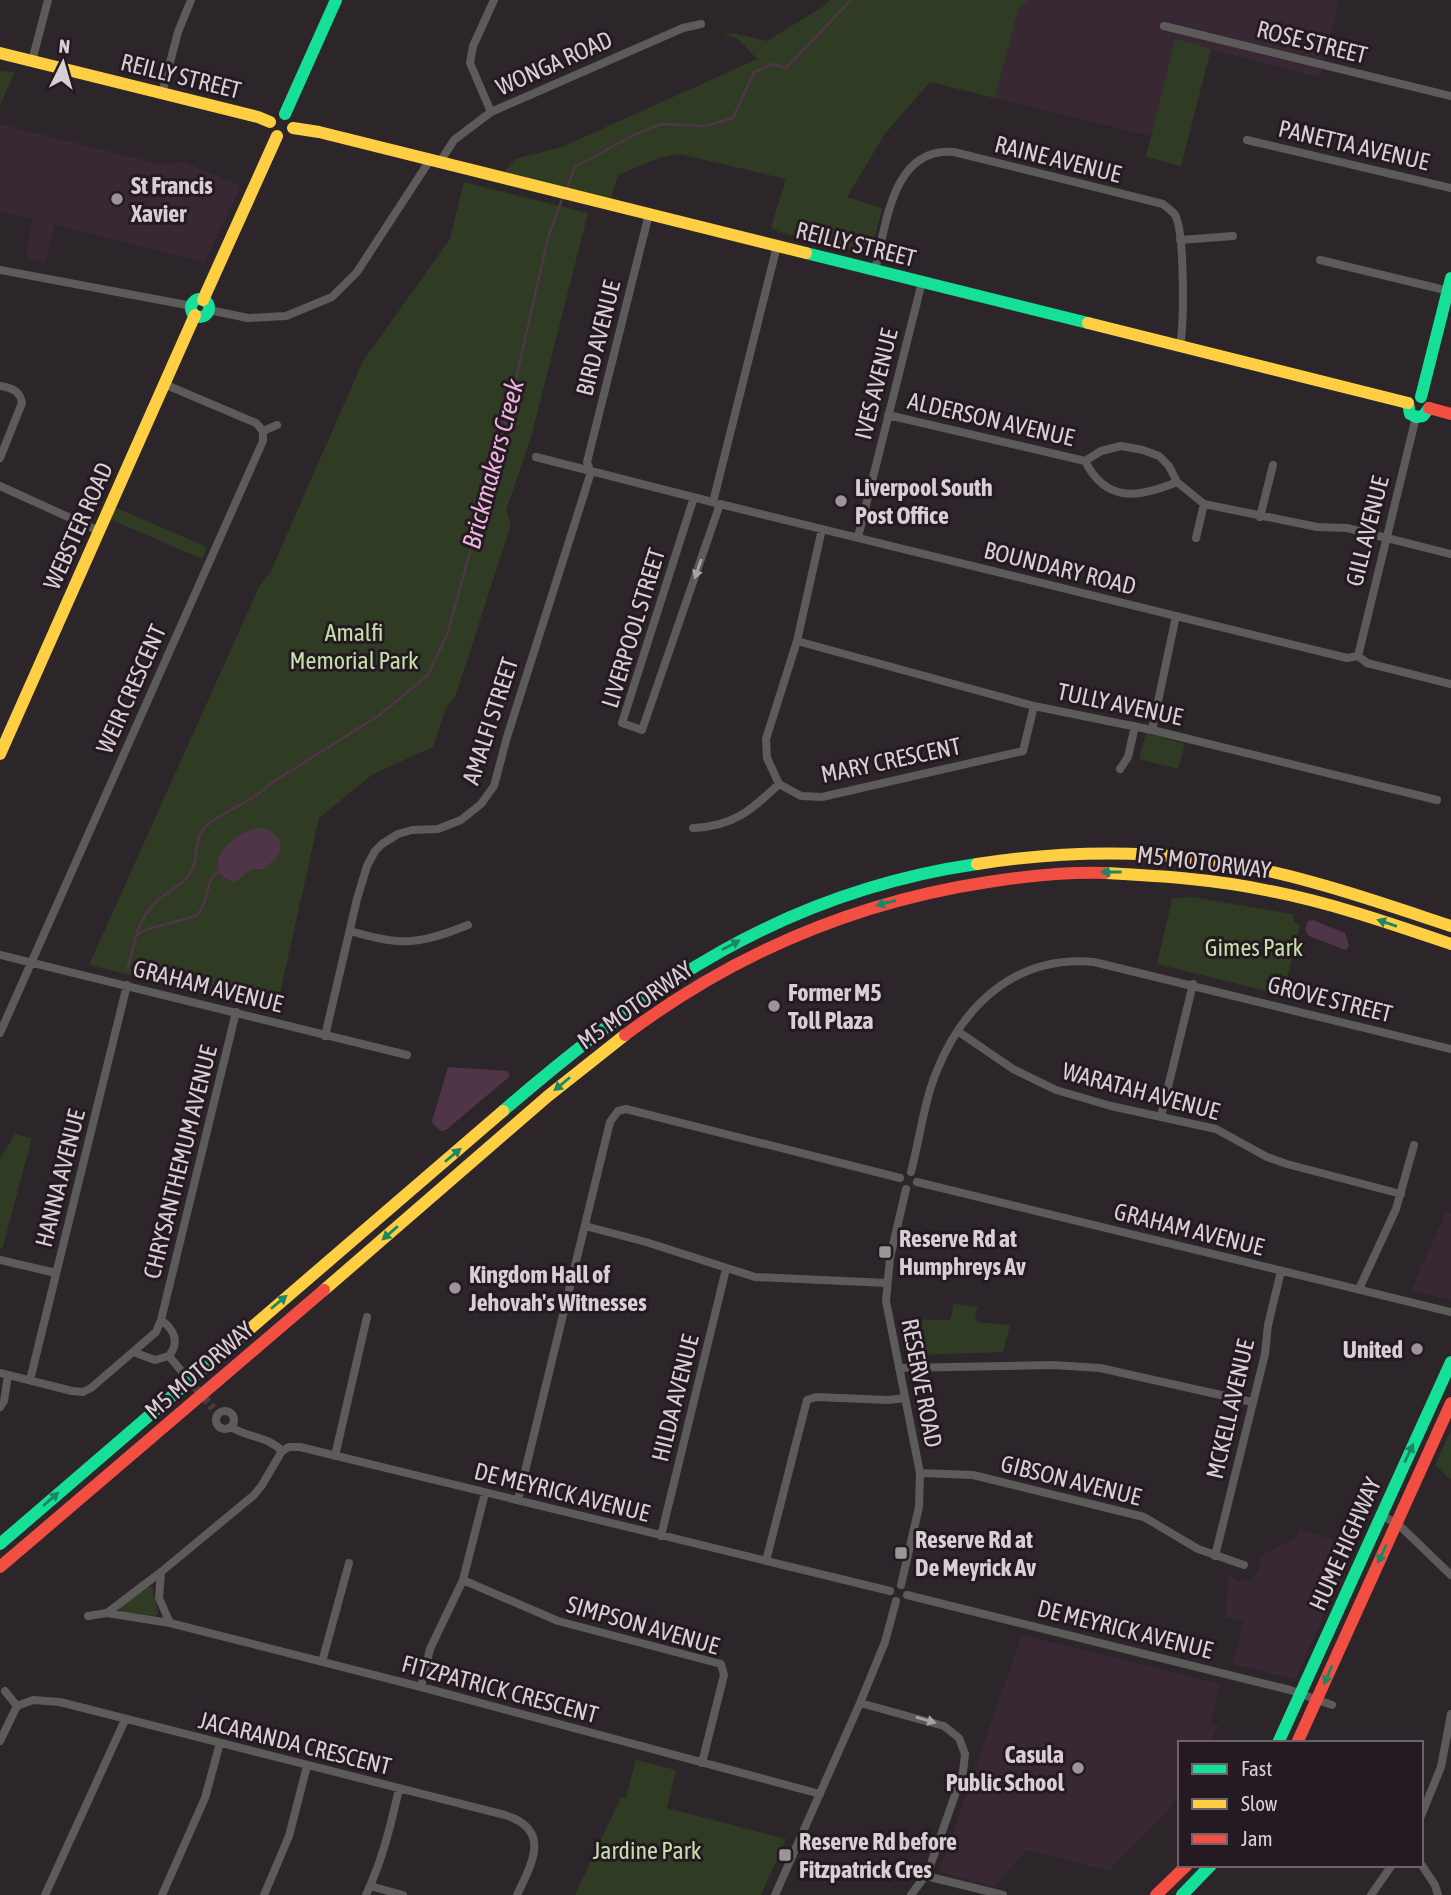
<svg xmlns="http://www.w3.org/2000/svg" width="1451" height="1895" font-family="'Asap Condensed',sans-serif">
<rect width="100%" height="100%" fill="#2c262a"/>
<path fill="#372833" d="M1030,0H1339L1320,78L1175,40L1151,136L995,98L1019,7Z
M0,124L160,164L184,162L241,186L205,262L54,225L46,263L26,259L32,219L0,211Z
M1446,1212L1451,1213V1300L1411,1290Z
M1299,1530L1355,1545L1295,1680L1233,1664L1243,1622L1226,1617L1228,1573L1237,1581L1252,1580L1260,1566V1556L1295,1538Z
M1022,1635L1220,1684L1210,1724L1219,1726L1209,1743H1180V1792L1170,1809L1108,1871L1027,1850L994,1887L939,1872Z"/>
<path fill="#303b24" d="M830,0H1030L1019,7L995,98L930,82L884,135L847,197L882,208L871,255L779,232L771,227L786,179L679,154L659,158L618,175L610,202L503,174L515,159L562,147L757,59L737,38L724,35L732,33L767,41L824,6Z
M1175,39L1211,49L1181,166L1146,157Z
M0,71L15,72L0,105Z
M464,182L588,213L530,441L506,510L511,525L455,697L445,710L433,747L373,774L319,818L276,1011L89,965L260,585L270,573L363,361L450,239Z
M112,506L207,547L202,559L107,518Z
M1146,733L1185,744L1178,769L1139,759Z
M1192,897L1293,914L1294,921L1300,926L1283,995L1157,964L1172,899Z
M15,1134L32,1138L2,1250L0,1248V1159Z
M954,1304L978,1307L975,1318L978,1322L1010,1325L1003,1352L916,1355L908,1349L903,1319L950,1320Z
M1451,1430V1480L1435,1465Z
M147,1587H152L158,1612L156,1616L121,1611L120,1606Z
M636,1760L676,1770L667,1808L786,1839L761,1895H575L621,1797L626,1798Z"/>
<path fill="#503549" d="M260,828L270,831L280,840V852L275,859L264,869H252L235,882C195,872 232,830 260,828Z
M1313,920L1345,933L1349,946L1346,950L1309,936L1305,930L1308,921Z
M448,1067L507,1071L510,1076L446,1130L441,1131L433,1124L432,1121Z"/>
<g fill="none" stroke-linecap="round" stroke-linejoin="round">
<path stroke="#503549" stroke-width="2.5" d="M567,188L575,167L634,135L661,124L706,126L733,118L754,72L772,64L786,68L851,0
M137,935L148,929L196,916C210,903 203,883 219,871
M128,967C134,944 138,919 155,903C167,891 184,885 192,870C201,852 190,838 211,822C230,808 254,801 270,784L378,716L428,675L448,632L508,413L549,234L563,197"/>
<path stroke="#463f44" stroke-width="8" stroke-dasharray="8 4" stroke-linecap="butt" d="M187,1378L213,1408"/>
<path stroke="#5c5b5a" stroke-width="8" d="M1164,26L1451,96
M32,61L48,0
M162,93L178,32L191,0
M491,112L470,63L473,46L494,0
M1247,140L1451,188
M440,162L454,140L491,112L683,28L701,24
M1180,240L1233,236
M1320,260L1449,291
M0,270L192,306
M875,270C886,226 892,146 954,152L1163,204C1167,208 1172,210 1175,215C1185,232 1184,325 1180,346
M209,310L248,318L286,316L332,297L357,272L430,160
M0,386C11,388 20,390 22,403L0,458
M888,415L1085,461L1101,451L1121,446L1143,450L1159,456L1169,466L1177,482L1204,504L1317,527L1347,528L1451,554
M263,431L277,425
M536,457L720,504L1347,658L1358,656L1367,663L1451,684
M1085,461C1106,503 1138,498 1177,482
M591,472L587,462L649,214
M0,486L99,531
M694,497L622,723L642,730L720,504
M713,502L777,246
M1260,517L1273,465
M822,529L797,641L766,739L767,758L779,784L801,796L822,797L1023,751L1034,706
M858,537L922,282
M1196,538L1204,504
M797,641L1034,706L1152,730L1437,800
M1358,656L1416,417
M1152,730L1176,616
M1120,769L1128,757L1135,726
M693,828C734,826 750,811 779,784
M350,931C402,946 418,945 468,925
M0,955L407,1055
M959,1032L1013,1069L1056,1090L1111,1106L1216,1129L1267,1157L1287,1164L1401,1194
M0,1033L263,441V431L256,423L164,384
M325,1036L357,899L367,866L375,851L382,844L398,834L412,830L438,829L461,820L481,804L494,786L507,737L591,472
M1161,1116L1193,984
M911,1172C920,1138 924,1100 938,1068C966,1001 1019,955 1094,962L1451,1049
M917,1182L1451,1312
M585,1226L646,1242L755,1277L887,1283
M0,1260L56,1273
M1359,1289L1396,1209L1414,1145
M161,1320C174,1329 180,1342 169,1356
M133,1352L155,1360L169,1356
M169,1356L183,1373
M899,1368L1053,1365L1100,1368L1252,1402
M0,1373L72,1391L83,1392L91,1388L156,1332L161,1320L236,1012
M30,1380L127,985
M0,1407L4,1401L8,1375
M216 1420a9 9 0 1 1 18 0a9 9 0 1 1-18 0Z
M231,1427C248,1438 268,1436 282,1451
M282,1451L289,1447H300L890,1591
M335,1456L367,1317
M920,1473L973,1475L1144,1517L1198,1549L1244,1565
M518,1500L610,1122L618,1111L626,1109L900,1178
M1381,1516L1397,1523L1451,1575
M661,1536L726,1269
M1215,1556L1265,1354L1268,1325L1281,1271
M766,1561L807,1400L816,1397L888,1400L905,1398
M161,1572L159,1598L170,1623L421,1687L820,1794
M463,1580L558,1621L721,1664L724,1675L702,1763
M901,1585L919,1507L920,1473L886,1301L890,1258L906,1189
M907,1595L1290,1690L1332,1705
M107,1613L170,1623
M88,1616L107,1613L161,1572L254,1495L262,1485L282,1451
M322,1662L349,1563
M421,1687L430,1649L463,1580L485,1493
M5,1691L17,1706
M860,1703L944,1726L959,1738L965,1754L963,1772L928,1872L911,1895
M0,1741L17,1706L33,1700L60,1702L505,1815C552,1830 532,1863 517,1895
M1421,1816L1441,1767L1451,1714
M1421,1864L1435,1885L1438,1895
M926,1876L1003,1895
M370,1886L403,1895
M45,1895L125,1720
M162,1895L205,1798L220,1743
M264,1895L289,1836L307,1766
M366,1895C383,1858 390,1828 399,1789
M775,1895L860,1703L885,1642L896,1601
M1371,1895L1392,1865"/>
<path stroke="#16e098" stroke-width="12" d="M285,114L336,0
M806,253L1088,323
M191 308a9 9 0 1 1 18 0a9 9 0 1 1-18 0Z
M1421,397L1451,278
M1408,403L1410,414L1416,417L1423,416L1429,408
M503,1111C648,986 783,892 977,864
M0,1544L244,1334
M1278,1743L1451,1362
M1182,1895L1211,1865"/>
<path stroke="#ffcf43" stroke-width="12" d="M0,53L258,117L270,122
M293,128L319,132L806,253
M203,300L277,136
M1088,323L1408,403
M0,754L195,315
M977,864C1073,849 1172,849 1268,871C1330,885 1390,906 1451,926
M1105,873C1160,876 1216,879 1270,891C1332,903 1392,924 1451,944
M324,1290L548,1096L625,1035
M244,1334L503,1111"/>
<path stroke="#f24e42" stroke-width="12" d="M1429,408L1451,414
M625,1035C733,954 855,902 988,882C1026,876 1066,872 1105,873
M0,1567L324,1290
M1297,1743L1451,1403
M1156,1895L1187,1865"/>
</g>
<defs><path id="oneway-solid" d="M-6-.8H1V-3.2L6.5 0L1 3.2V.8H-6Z" transform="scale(1.75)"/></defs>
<g fill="#a6a1a3">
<use href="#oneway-solid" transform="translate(698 569) rotate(109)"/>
<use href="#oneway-solid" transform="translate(926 1720) rotate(16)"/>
</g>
<g fill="#1d8663">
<use href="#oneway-solid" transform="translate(1111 872) rotate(-180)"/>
<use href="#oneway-solid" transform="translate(886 903) rotate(165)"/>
<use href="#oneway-solid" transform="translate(1387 923) rotate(-161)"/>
<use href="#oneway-solid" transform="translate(731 945) rotate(-28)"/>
<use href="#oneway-solid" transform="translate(562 1084) rotate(140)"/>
<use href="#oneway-solid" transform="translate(453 1155) rotate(-40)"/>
<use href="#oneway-solid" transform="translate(390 1233) rotate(139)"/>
<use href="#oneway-solid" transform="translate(279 1302) rotate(-40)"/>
<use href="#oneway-solid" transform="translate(1409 1453) rotate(-65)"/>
<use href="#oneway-solid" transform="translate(51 1499) rotate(-41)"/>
<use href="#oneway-solid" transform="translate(1382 1554) rotate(115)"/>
<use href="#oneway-solid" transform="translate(1328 1675) rotate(113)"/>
</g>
<g fill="#9b9498" stroke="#251922" stroke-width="2.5">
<circle cx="117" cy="199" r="7"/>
<circle cx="841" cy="501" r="7"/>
<circle cx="774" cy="1006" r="7"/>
<rect x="878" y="1245" width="14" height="14" rx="3.5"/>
<circle cx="455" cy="1288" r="7"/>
<circle cx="1417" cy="1349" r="7"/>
<rect x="894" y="1546" width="14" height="14" rx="3.5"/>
<circle cx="1078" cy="1768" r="7"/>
<rect x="778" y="1848" width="14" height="14" rx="3.5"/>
</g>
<g text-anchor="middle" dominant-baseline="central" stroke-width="6" stroke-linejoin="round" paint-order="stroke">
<g font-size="24" fill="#d7cfd4" stroke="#251922">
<text transform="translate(1312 42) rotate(14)">ROSE STREET</text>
<text transform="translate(554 63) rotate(-24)">WONGA ROAD</text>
<text transform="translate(181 76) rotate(14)">REILLY STREET</text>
<text transform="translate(1354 145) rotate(13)">PANETTA AVENUE</text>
<text transform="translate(1058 159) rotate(14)">RAINE AVENUE</text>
<text transform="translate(856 244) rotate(14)">REILLY STREET</text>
<text transform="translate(598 338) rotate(-76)">BIRD AVENUE</text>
<text transform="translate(876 384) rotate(-76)">IVES AVENUE</text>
<text transform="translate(991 419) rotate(13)">ALDERSON AVENUE</text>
<text transform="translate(78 526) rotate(-66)">WEBSTER ROAD</text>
<text transform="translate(1367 531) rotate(-76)">GILL AVENUE</text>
<text transform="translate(1060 568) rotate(14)">BOUNDARY ROAD</text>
<text transform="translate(633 628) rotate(-73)">LIVERPOOL STREET</text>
<text transform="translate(131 689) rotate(-66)">WEIR CRESCENT</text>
<text transform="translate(1120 704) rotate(12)">TULLY AVENUE</text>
<text transform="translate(490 721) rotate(-72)">AMALFI STREET</text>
<text transform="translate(891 760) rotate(-12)">MARY CRESCENT</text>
<text transform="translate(1204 862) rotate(7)">M5 MOTORWAY</text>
<text transform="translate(208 986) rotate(14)">GRAHAM AVENUE</text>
<text transform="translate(1330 999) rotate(14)">GROVE STREET</text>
<text transform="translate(635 1005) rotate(-35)">M5 MOTORWAY</text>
<text transform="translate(1141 1091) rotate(15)">WARATAH AVENUE</text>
<text transform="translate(180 1162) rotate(-76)">CHRYSANTHEMUM AVENUE</text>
<text transform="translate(60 1178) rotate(-76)">HANNA AVENUE</text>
<text transform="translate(1189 1229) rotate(14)">GRAHAM AVENUE</text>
<text transform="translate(199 1370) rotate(-41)">M5 MOTORWAY</text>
<text transform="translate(922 1383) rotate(79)">RESERVE ROAD</text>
<text transform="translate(675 1398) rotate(-76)">HILDA AVENUE</text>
<text transform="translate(1230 1409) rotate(-77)">MCKELL AVENUE</text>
<text transform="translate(1071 1480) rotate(14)">GIBSON AVENUE</text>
<text transform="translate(562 1492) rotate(14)">DE MEYRICK AVENUE</text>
<text transform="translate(1345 1544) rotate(-66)">HUME HIGHWAY</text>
<text transform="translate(643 1625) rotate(16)">SIMPSON AVENUE</text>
<text transform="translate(1125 1629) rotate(14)">DE MEYRICK AVENUE</text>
<text transform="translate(500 1689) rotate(15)">FITZPATRICK CRESCENT</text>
<text transform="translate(295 1743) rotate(14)">JACARANDA CRESCENT</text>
</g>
<g font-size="24" font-weight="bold" fill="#d7cfd4" stroke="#251922" text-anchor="start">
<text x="131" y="185">St Francis<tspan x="131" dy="28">Xavier</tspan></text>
<text x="855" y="487">Liverpool South<tspan x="855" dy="28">Post Office</tspan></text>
<text x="788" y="992">Former M5<tspan x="788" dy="28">Toll Plaza</tspan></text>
<text x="899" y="1238">Reserve Rd at<tspan x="899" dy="28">Humphreys Av</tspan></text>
<text x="469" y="1274">Kingdom Hall of<tspan x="469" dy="28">Jehovah's Witnesses</tspan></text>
<text x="1403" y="1349" text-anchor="end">United</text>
<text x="915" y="1539">Reserve Rd at<tspan x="915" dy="28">De Meyrick Av</tspan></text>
<text x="1064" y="1754" text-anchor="end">Casula<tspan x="1064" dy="28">Public School</tspan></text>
<text x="799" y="1841">Reserve Rd before<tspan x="799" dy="28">Fitzpatrick Cres</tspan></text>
</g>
<g font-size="24" fill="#c3e0a6" stroke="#251922">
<text x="354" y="632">Amalfi<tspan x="354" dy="28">Memorial Park</tspan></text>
<text x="1254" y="947">Gimes Park</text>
<text x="647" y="1850">Jardine Park</text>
</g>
<g font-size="26" font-style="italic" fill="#ecb4dc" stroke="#251922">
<text transform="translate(493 464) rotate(-75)">Brickmakers Creek</text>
</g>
</g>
<rect x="1178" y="1741" width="245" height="126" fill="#251922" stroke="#6c6269" stroke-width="2"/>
<rect x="1192" y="1764" width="35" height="10" fill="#16e098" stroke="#6c6269" stroke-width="2"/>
<text x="1241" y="1776" font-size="21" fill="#d7cfd4">Fast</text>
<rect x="1192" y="1799" width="35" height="10" fill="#ffcf43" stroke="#6c6269" stroke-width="2"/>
<text x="1241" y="1811" font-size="21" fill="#d7cfd4">Slow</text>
<rect x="1192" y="1834" width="35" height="10" fill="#f24e42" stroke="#6c6269" stroke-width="2"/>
<text x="1241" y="1846" font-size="21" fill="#d7cfd4">Jam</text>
<g transform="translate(63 63) rotate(5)" stroke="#251922" stroke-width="5" paint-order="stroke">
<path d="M0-5L12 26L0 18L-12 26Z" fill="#d7cfd4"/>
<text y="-10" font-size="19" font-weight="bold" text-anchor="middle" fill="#d7cfd4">N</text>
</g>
</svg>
